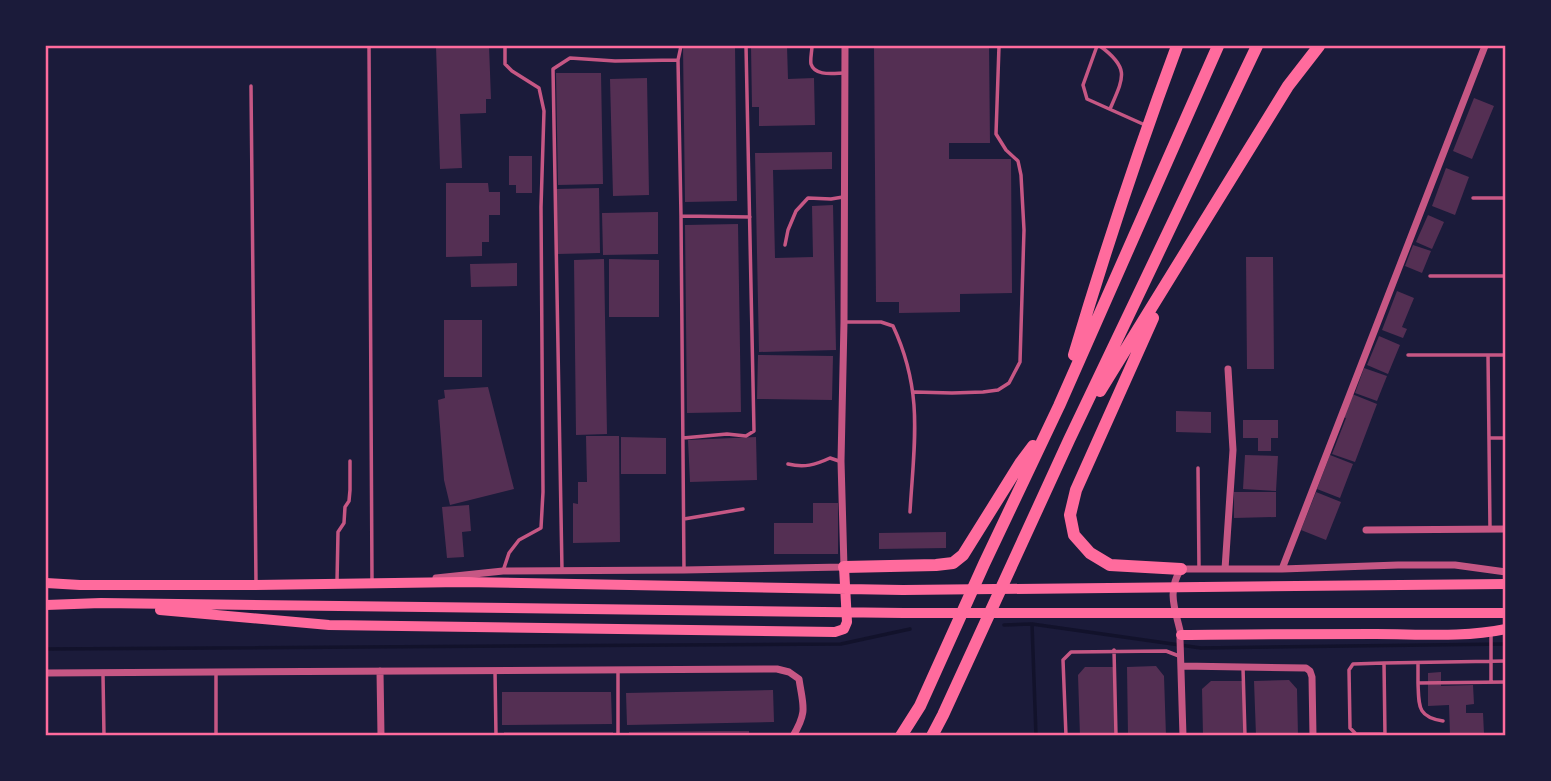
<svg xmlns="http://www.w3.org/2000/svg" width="1551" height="781" font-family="'DM Sans',sans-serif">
<rect width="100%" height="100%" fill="#1b1b3a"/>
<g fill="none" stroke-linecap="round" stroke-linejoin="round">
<path stroke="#12122b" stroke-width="3.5" d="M1004,625L1032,624
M46,649L841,644L910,629
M1036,736L1032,624L1201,648L1506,644"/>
</g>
<path fill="#542f53" d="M436,46H489L491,99H486V113L460,114L462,168L440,169Z
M683,46H735L737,201L685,202Z
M751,46H787L788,79L814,78L815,125L759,126V107H752Z
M874,46H989L990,143H949V159H1011L1012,293L960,294V312L899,313V302H876Z
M556,73H601L603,184L558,185Z
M647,78L649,195L613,196L610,79Z
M1474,98L1494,106L1472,159L1453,151Z
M832,152V169L773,170L775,258L813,257L812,206L833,205L836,350L759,352L755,153Z
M509,156H532V193H516V185H509Z
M1446,168L1469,177L1455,215L1432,206Z
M446,183H488L489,192H500V215H489V242H482V256L446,257Z
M599,188L600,253L557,254L555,189Z
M658,212V254L603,255L602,213Z
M1428,215L1444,222L1432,249L1416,242Z
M738,224L741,412L687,413L685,225Z
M1413,245L1431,251L1422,273L1405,266Z
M1246,257H1273L1274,369H1247Z
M604,259L607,434L576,435L574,260Z
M609,259L659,260V317H609Z
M517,263V286L471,287L470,264Z
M1397,291L1414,298L1402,327L1407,329L1403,338L1382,330Z
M444,320H482V377H444Z
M1379,336L1400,345L1388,374L1367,365Z
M758,355L833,356L832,400L757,399Z
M1364,368L1387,376L1377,401L1355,393Z
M488,387L514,489L450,505L444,480L438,400L445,398L444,390Z
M1352,394L1377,404L1355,462L1332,454L1346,418L1343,417Z
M1176,411L1211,412V433L1176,432Z
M1243,420H1278V438H1271V451H1258V438H1243Z
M586,436H619L620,542L573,543V503L578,504V482H587Z
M621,437L666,438V474H621Z
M756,437L757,480L690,482L688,440Z
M1245,455L1278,456L1276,491L1243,489Z
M1330,455L1353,464L1340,498L1317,489Z
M1234,492H1276V517L1234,518Z
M1316,492L1341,502L1326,540L1301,530Z
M813,503H838V554H774V523H813Z
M469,505L471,531L462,532L464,557L447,558L442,507Z
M946,532V548L879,549V533Z
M1156,666L1164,676L1166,736H1128L1127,667Z
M1085,667H1114L1115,736H1080L1078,675Z
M1441,672V686L1473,685L1474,704L1466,705V713H1483L1484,734L1450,735L1449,705L1428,706V673Z
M1289,680L1297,689L1298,736H1256L1254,681Z
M1211,681H1244L1246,736H1203L1202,689Z
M773,690L774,722L627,725L626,693Z
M502,692H611L612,724L502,725Z
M717,731H749V736H629V732Z
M504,732H613V736H504Z"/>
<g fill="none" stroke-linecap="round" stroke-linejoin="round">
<path stroke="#c65784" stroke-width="3.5" d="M369,46L372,581
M681,46L678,60L681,216L684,570
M812,46C812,51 810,59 811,64C815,77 835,73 845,73
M1097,46L1083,85L1087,99L1145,125
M1100,46C1130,68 1124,77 1110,109
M251,86L256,583
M1473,198H1506
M682,216L750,217
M785,245L788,230L796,211L808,198L831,199L843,197
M1430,276H1506
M846,322H881L893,326C924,392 914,443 910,512
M1408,355H1506
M1488,355L1490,528
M914,392L952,393L983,392L998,390L1009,383L1020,362L1024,230L1021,175L1018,161L1006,150L996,134L999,46
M683,438L727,434L746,436L754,431L746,46
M1490,438H1506
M788,464C804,468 815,465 830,458L839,461
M1198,468L1199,568
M684,519L743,509
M562,570L553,69L570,58L615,61L678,60
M503,571L509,553L519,540L541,528L543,492L541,207L544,111L539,88L512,71L505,64V46
M337,582L338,532L344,523L345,507L349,501L350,490V461
M1491,634V682
M1114,650L1116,736
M1384,663L1353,664L1349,670L1350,728L1356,734H1385
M1418,663V683L1506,682
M1243,668L1245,736
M495,671L496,736
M618,671V736
M216,672V736
M103,675L104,736
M1418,683C1419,706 1417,717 1443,721
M1066,736L1063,660L1071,652L1166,651L1179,656
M1385,736L1384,663L1506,661"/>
<path stroke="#c65784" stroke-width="7" d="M1366,530L1506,529
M1225,569L1233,450L1228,369
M1282,569L1485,46
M436,578L503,571L684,570L844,567L841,461L844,322L845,46
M1182,666L1306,668L1310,671L1312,677L1313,736
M380,671L381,736
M46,673L777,669L789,672L799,679C803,706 808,711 793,736
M1183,736L1180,639L1181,635C1176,611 1166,592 1181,569H1282L1398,565H1455L1506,572"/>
<path stroke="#ff6b9d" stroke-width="10" d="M46,583L80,585H256L463,582L903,590L1506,584
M46,605L101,603L904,613H1506
M160,610L329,625L835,632L844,629L847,622L844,567
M1181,635C1246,634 1311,634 1376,634C1419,634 1463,638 1506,629"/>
<path stroke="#ff6b9d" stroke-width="12" d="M1153,318L1076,490L1070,515L1074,535L1090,553L1110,565L1181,569
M1074,355C1105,251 1139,148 1177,46
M1100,391L1288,86L1319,46
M844,567L936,565L953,563L963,555L1021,462L1033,446
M901,736L920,706L984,564L1059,406L1218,46
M932,736L943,715L1069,440L1257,46"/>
</g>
<rect width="1551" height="781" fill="none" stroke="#1b1b3a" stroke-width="94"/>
<rect x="47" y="47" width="1457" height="687" fill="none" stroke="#ff6b9d" stroke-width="2.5"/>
</svg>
